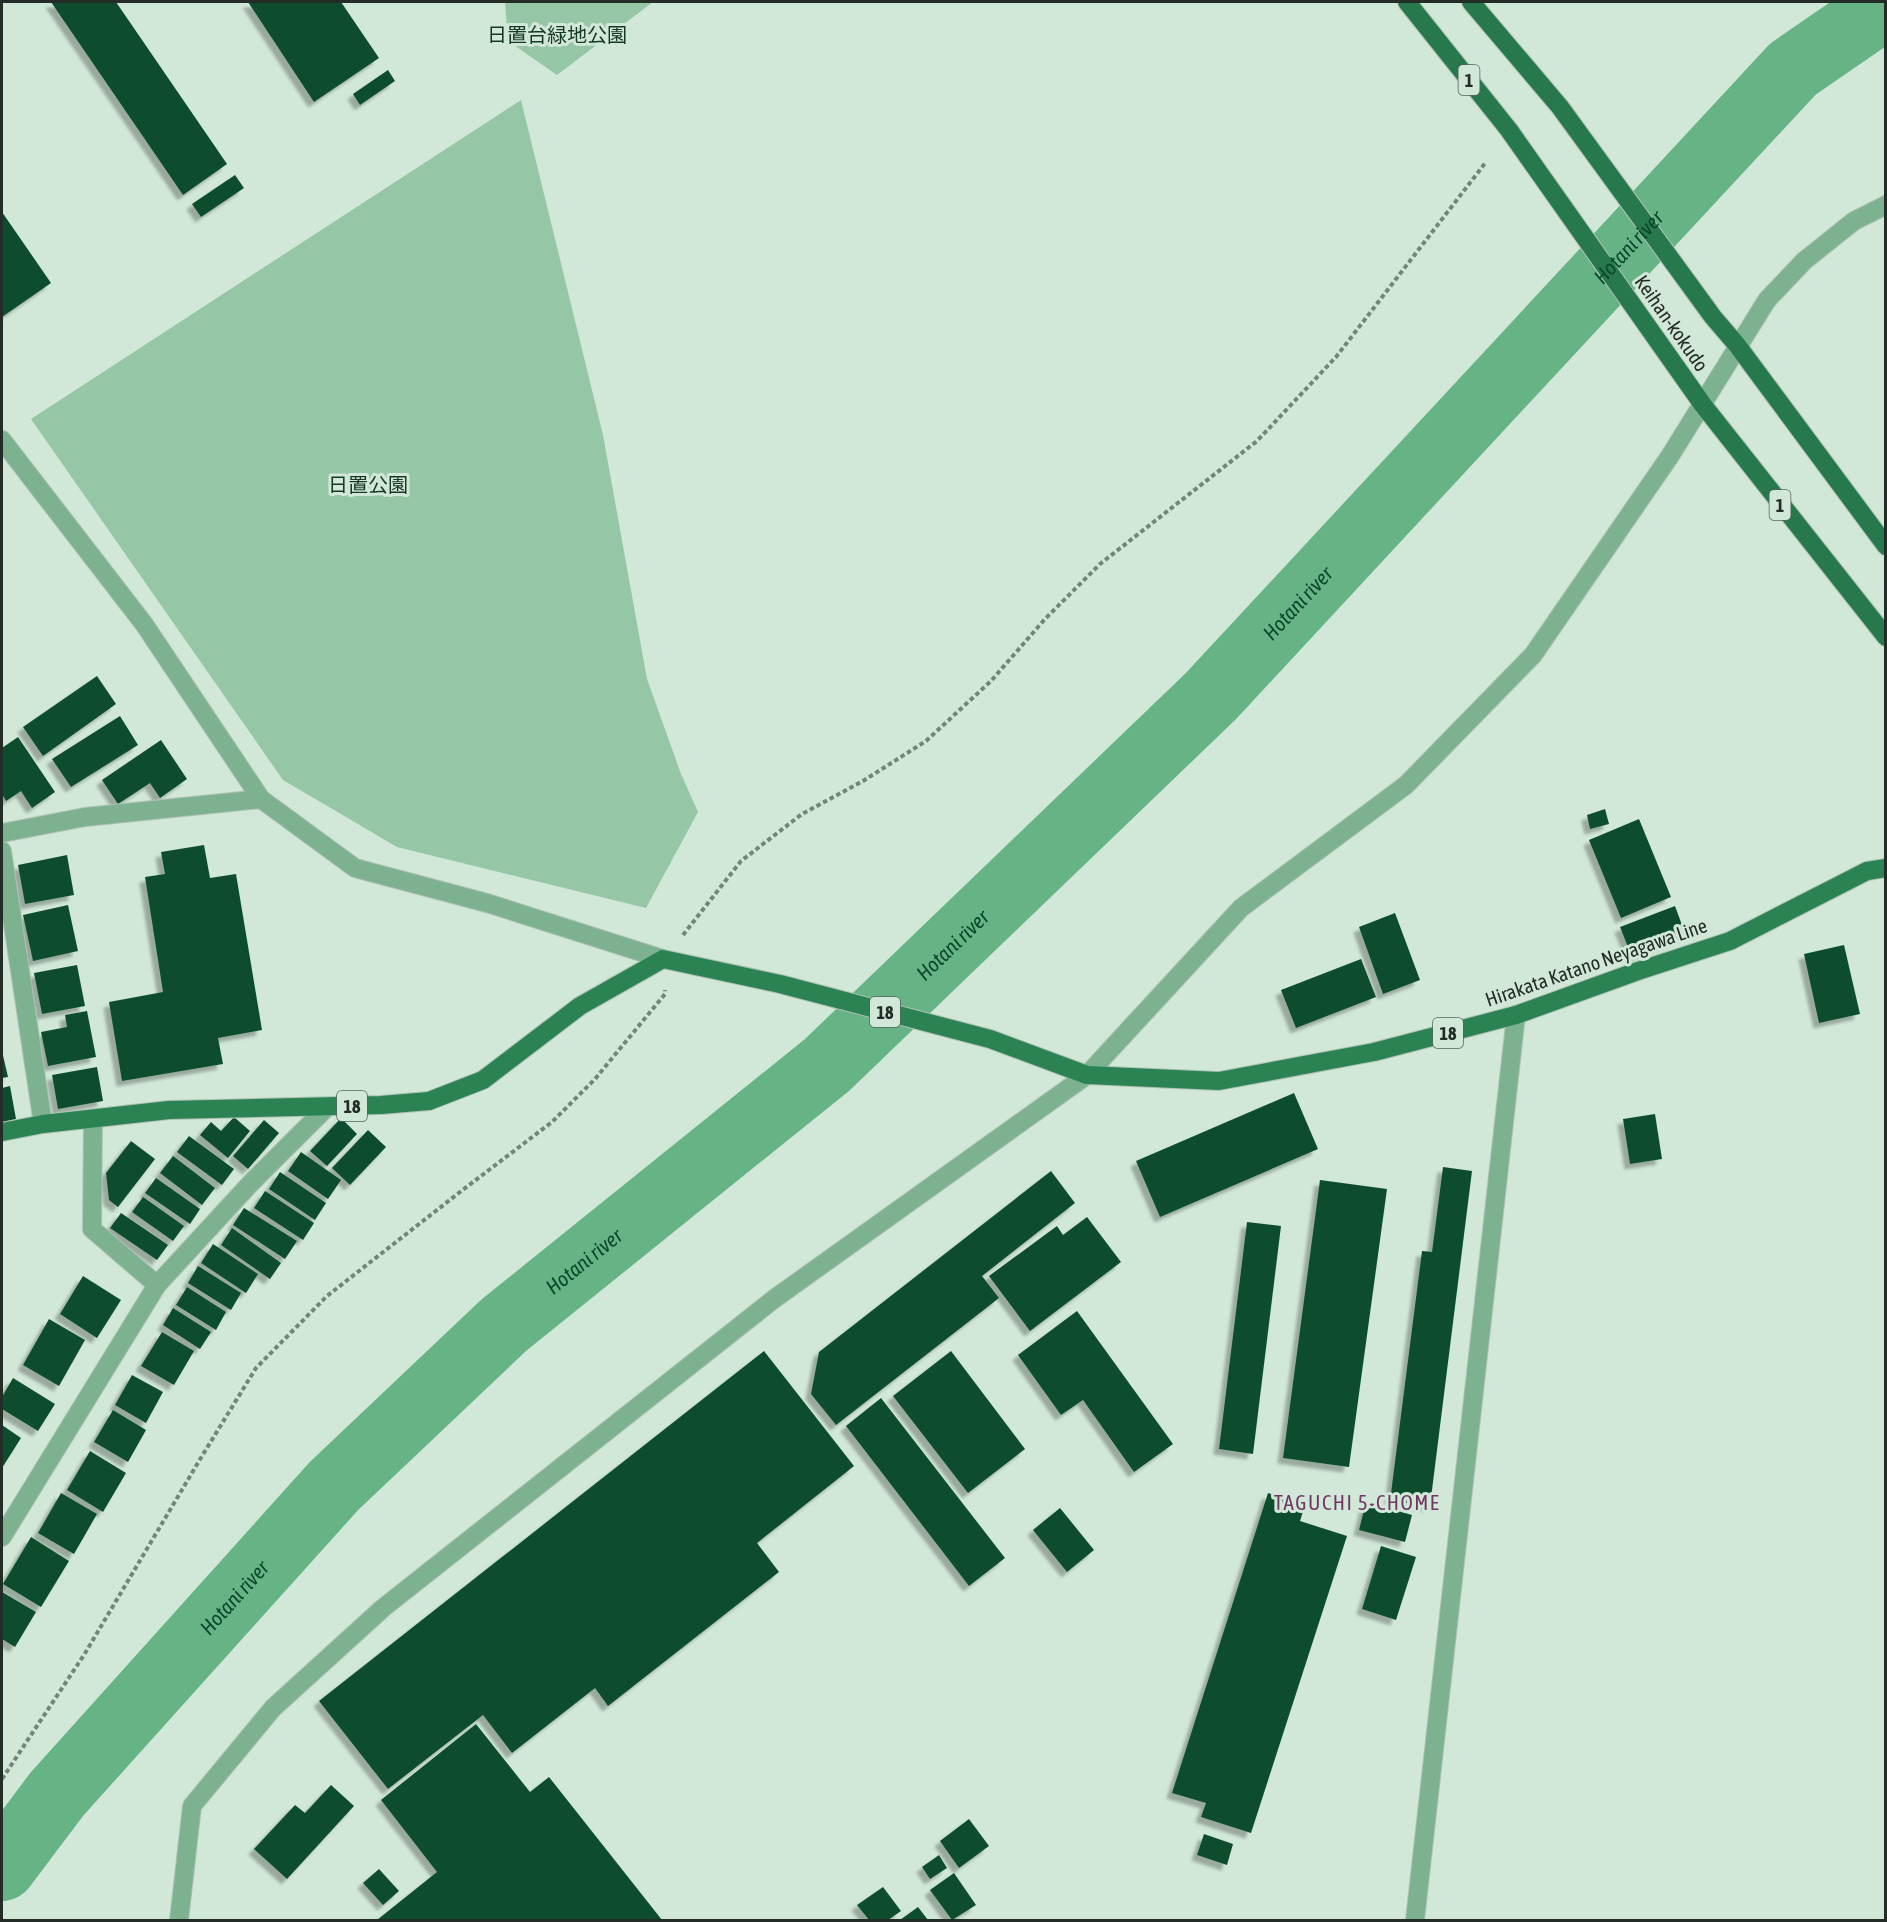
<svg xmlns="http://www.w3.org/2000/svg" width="1887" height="1922" font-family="'Asap Condensed','Noto Sans JP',sans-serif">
<defs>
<filter id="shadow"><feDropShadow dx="-5.5" dy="5.5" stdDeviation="1.5" flood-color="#0004"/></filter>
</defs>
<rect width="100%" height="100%" fill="#d1e7d8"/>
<path fill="#95c7a7" d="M505,2H653L557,75L508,41Z
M521,100L603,435L647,679L681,774L698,812L646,908L397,847L283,780L31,419Z"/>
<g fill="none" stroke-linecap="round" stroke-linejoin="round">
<path stroke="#66b485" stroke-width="68" id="s1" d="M2,1867L57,1794L334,1486L504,1325L827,1065L1211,696L1793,69L1886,5"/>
</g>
<path fill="#0d4e2e" filter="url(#shadow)" d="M51,2H116L227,164L183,195Z
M248,2H341L379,58L314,102Z
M388,70L395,81L360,105L353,94Z
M235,175L244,188L201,217L192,204Z
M2,212L51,283L2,317Z
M97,676L116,704L43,756L23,727Z
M120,716L138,745L71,787L52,759Z
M18,737L55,792L32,808L21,791L6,801L2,794V748Z
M161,740L187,779L160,798L150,783L118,804L102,780Z
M1605,809L1609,824L1590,829L1587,815Z
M1639,819L1671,897L1621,918L1589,840Z
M204,845L210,878L236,874L262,1030L218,1038L223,1064L122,1081L109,1002L163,992L145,877L165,874L161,852Z
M67,855L74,895L25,904L18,865Z
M68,905L78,951L33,961L23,915Z
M1675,906L1686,936L1632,957L1620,927Z
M1395,913L1420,980L1383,994L1359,927Z
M1844,945L1860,1014L1819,1023L1804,954Z
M1361,959L1376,997L1296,1028L1281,990Z
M77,965L85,1006L42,1014L34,973Z
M87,1011L96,1057L48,1066L41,1032L67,1027L65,1015Z
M2,1051L8,1077L2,1078Z
M97,1067L103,1101L58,1109L52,1075Z
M10,1086L16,1119L2,1122V1088Z
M1294,1093L1318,1149L1160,1217L1136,1161Z
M1655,1114L1662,1159L1630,1164L1623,1119Z
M234,1117L250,1131L228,1158L200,1135L211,1122L221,1131Z
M341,1118L357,1134L327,1166L310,1151Z
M264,1120L279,1133L248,1169L233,1156Z
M368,1130L386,1147L350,1185L332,1168Z
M189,1136L234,1169L222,1185L177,1152Z
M131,1141L155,1159L118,1207L109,1200L106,1173Z
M301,1152L341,1180L328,1199L288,1171Z
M173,1156L215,1188L202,1205L160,1173Z
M1443,1167L1472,1171L1430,1506L1390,1501L1422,1251L1432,1252Z
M1051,1171L1075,1203L982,1276L999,1298L836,1425L811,1394L819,1352Z
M280,1172L326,1203L315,1220L269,1189Z
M156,1178L200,1209L190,1224L145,1193Z
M1320,1180L1387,1189L1349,1467L1283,1458Z
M265,1191L314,1223L303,1240L254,1208Z
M143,1197L184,1226L173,1241L132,1212Z
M244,1208L297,1241L285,1259L233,1225Z
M121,1213L168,1245L157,1260L110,1228Z
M1087,1217L1121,1262L1030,1331L989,1276L1057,1226L1063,1235Z
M1247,1222L1281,1226L1253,1454L1219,1449Z
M232,1228L281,1263L270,1279L221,1245Z
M213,1244L258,1274L246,1293L201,1263Z
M198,1266L241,1293L231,1310L188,1283Z
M83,1276L121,1300L97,1338L60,1314Z
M187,1287L226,1312L216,1330L176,1305Z
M173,1308L211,1332L200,1349L163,1325Z
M1077,1311L1173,1444L1134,1472L1083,1400L1061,1415L1018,1355Z
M49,1319L85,1340L59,1386L23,1365Z
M162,1332L194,1351L174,1385L141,1366Z
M764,1351L854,1466L757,1543L779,1572L608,1706L595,1688L512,1753L483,1715L388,1789L319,1701Z
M951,1351L1025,1449L968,1493L893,1396Z
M132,1375L163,1392L146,1423L115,1405Z
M13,1378L55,1404L38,1431L2,1409V1397Z
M881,1398L1005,1558L969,1586L846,1426Z
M113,1410L146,1430L128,1462L94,1442Z
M2,1425L21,1438L2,1468Z
M90,1451L126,1473L103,1512L67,1490Z
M61,1493L97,1514L74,1554L38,1533Z
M1268,1493L1305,1505L1300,1521L1347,1536L1251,1833L1201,1817L1206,1803L1172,1793Z
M1366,1502L1412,1515L1405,1542L1359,1530Z
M1060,1508L1094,1550L1067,1572L1033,1530Z
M31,1537L69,1561L41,1607L3,1584Z
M1381,1546L1416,1557L1396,1620L1362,1609Z
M2,1592L36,1612L15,1647L2,1639Z
M476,1724L530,1792L549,1777L662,1920H377L437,1872L381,1800Z
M331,1785L354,1806L287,1879L254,1849L295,1805L305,1813Z
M969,1819L989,1846L959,1868L940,1841Z
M1204,1834L1233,1844L1227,1865L1197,1855Z
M939,1855L947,1868L930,1879L922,1867Z
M379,1869L399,1891L383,1905L363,1883Z
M954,1873L976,1905L952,1920L930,1890Z
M883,1887L901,1911L888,1920H869L857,1905Z
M918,1907L928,1920H900Z"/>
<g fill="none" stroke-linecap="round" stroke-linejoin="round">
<defs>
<path id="service" d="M157,1285L249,1185L327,1107"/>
<path id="minor" d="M2,833L85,817L261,799
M2,851L43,1124
M2,1537L157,1285L92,1229L93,1119
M179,1920L192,1806L273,1708L383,1608L774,1299L1087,1075L1241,908L1406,785L1533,655L1670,456L1767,300L1804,261L1854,221L1886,205
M1415,1920L1516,1015"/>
<path id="tertiary" d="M2,440L144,624L261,799L355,868L487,903L663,959"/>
<path id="primary" d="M2,1132L43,1124L169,1110L381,1105L429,1101L483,1080L580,1006L663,959L780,984L990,1039L1087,1075L1219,1081L1374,1052L1516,1015L1638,971L1730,941L1867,871L1886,868"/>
<path id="trunk" d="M1407,2L1509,130L1703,405L1886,637
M1471,2L1560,107L1713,317L1737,345L1886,546"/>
</defs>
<use href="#service" stroke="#aec2b4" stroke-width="20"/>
<use href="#minor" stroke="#aec2b4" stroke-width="20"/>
<use href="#tertiary" stroke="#aec2b4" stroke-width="20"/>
<use href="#primary" stroke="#aec2b4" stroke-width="20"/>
<use href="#trunk" stroke="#aec2b4" stroke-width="20"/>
<path stroke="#75847a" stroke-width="4" stroke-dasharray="4.5 3" stroke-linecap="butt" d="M683,935L741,861L802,814L863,781L926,741L991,681L1045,619L1100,564L1257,441L1336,357L1486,162
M2,1779L84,1655L202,1456L256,1368L327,1296L460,1192L552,1122L595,1079L665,994V990"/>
<use href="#service" stroke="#7db290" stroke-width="18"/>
<use href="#minor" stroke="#7db290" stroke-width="18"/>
<use href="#tertiary" stroke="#7db290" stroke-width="18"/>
<use href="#primary" stroke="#2b8354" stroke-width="18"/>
<use href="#trunk" stroke="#27784d" stroke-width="18"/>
</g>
<g text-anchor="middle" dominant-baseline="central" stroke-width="6" stroke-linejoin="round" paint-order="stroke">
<g fill="#d1e7d8" stroke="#57645b" stroke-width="1.5">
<rect x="1458.5" y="65" width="21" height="30" rx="4.5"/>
<rect x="1769.5" y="490" width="21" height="30" rx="4.5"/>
<rect x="870" y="997" width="30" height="30" rx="4.5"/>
<rect x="1433" y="1018" width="30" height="30" rx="4.5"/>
<rect x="337" y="1091" width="30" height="30" rx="4.5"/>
</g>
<g font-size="18" font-weight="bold" fill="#232c26">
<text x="1469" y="80">1</text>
<text x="1780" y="505">1</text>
<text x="885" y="1012">18</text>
<text x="1448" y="1033">18</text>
<text x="352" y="1106">18</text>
</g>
<g font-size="20" fill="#163825" stroke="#d1e7d8">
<text x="557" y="34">日置台緑地公園</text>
<text x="368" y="484">日置公園</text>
</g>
<g font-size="20" fill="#232c26" stroke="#d1e7d8">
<text transform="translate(1672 323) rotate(55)">Keihan-kokudo</text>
<text transform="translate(1596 962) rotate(-19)">Hirakata Katano Neyagawa Line</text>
</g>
<g font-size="21" font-style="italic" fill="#09482a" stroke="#d1e7d8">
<text stroke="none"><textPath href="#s1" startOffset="2300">Hotani river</textPath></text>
<text stroke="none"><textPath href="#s1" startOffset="1814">Hotani river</textPath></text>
<text stroke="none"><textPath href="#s1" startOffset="1328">Hotani river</textPath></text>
<text stroke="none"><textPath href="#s1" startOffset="842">Hotani river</textPath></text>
<text stroke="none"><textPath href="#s1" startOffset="356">Hotani river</textPath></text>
</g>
<g font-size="21" letter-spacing="1.5" fill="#703763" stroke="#d1e7d8">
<text x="1357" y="1502">TAGUCHI 5-CHOME</text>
</g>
</g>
<rect width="1887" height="1922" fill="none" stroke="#232c26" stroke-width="6"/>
</svg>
